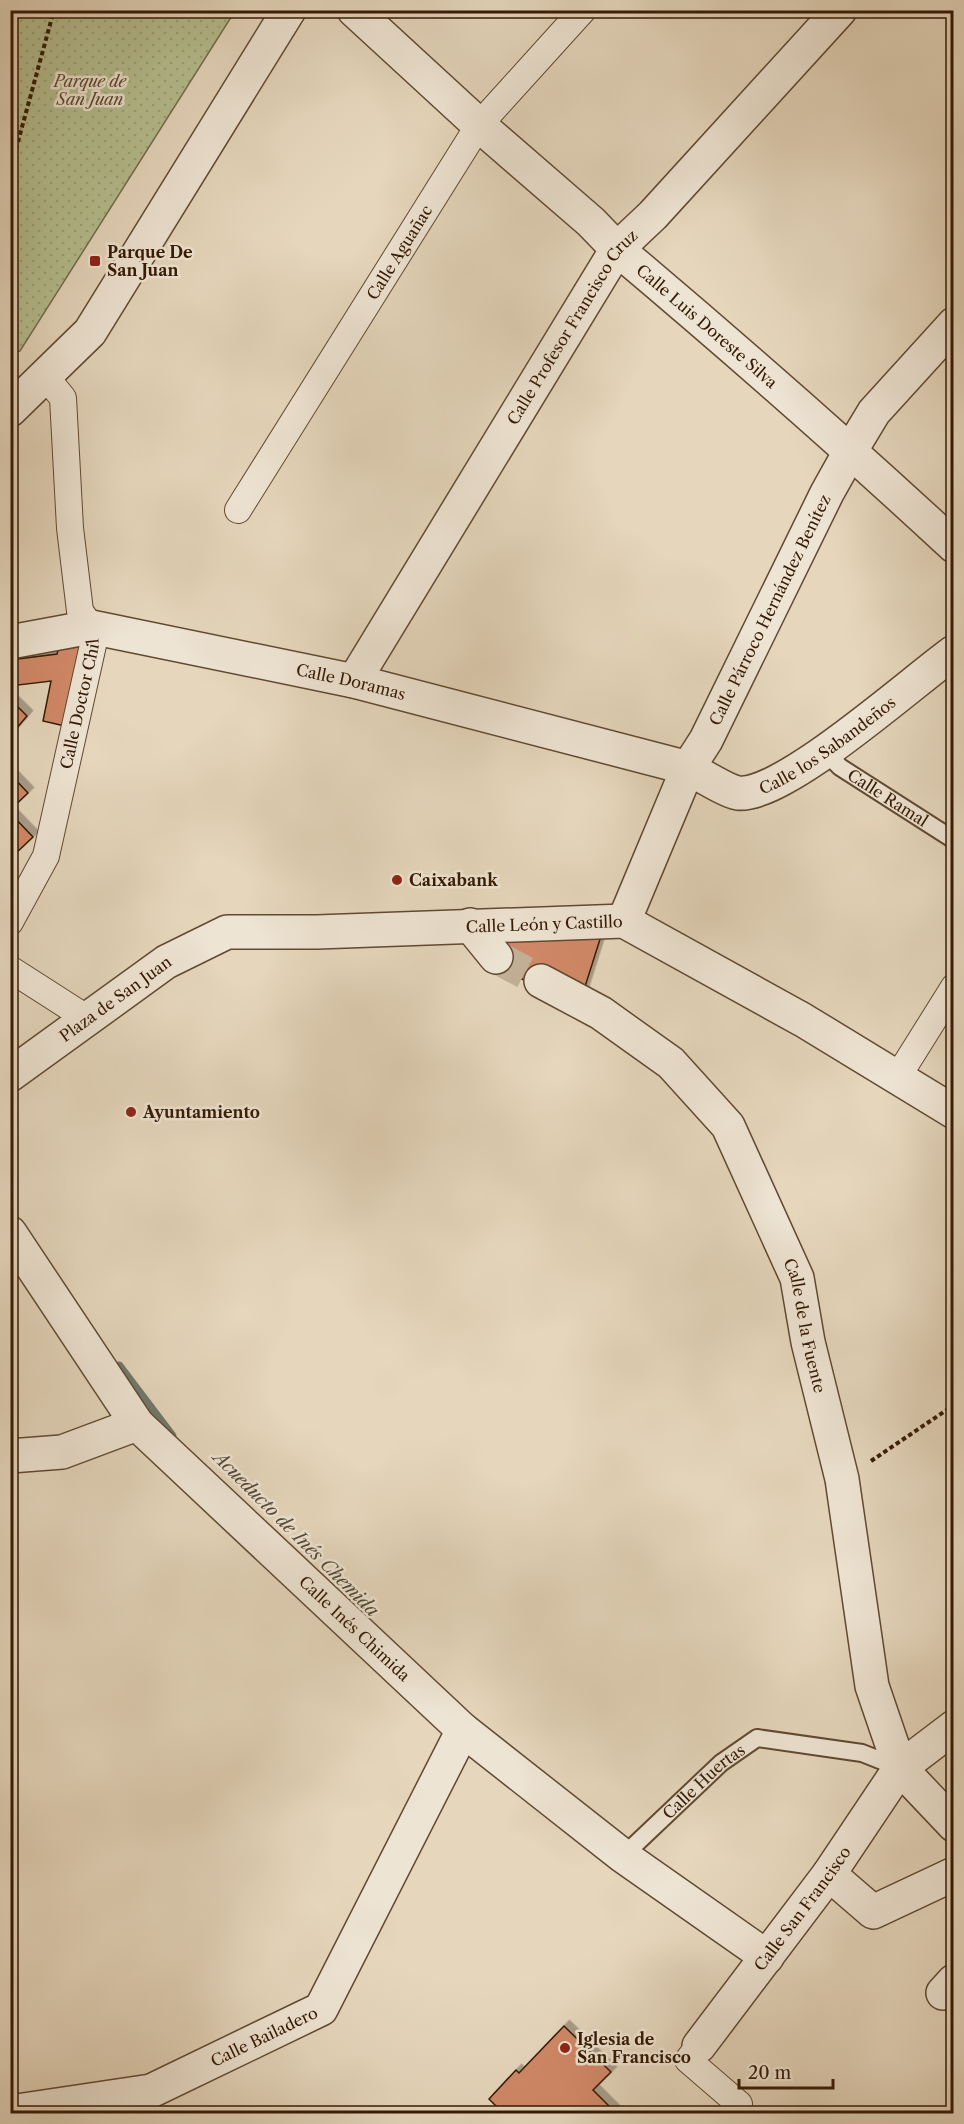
<svg xmlns="http://www.w3.org/2000/svg" width="964" height="2124" font-family="'Libre Caslon Text',serif">
<defs>
<pattern id="grass-dots" width="8" height="8" patternUnits="userSpaceOnUse" patternTransform="scale(1.5)"><rect width="8" height="8" fill="#b5be90"/><path d="M2 2h.1M6 6h.1" fill="none" stroke="#9ca37b" stroke-width="1.8" stroke-linecap="round"/></pattern>
<filter id="shadow"><feDropShadow dx="5.5" dy="-5.5" stdDeviation="0" flood-color="#0004"/></filter>
</defs>
<rect width="100%" height="100%" fill="#e5d6bc"/>
<filter id="stains"><feTurbulence type="fractalNoise" baseFrequency=".00333" numOctaves="4"/><feColorMatrix values="0 0 0 0 .2 0 0 0 0 .09 0 0 0 0 .02 0 0 0 .5 -.17"/></filter>
<radialGradient id="worn" r=".72"><stop offset=".6" stop-color="#630" stop-opacity="0"/><stop offset="1" stop-color="#630" stop-opacity=".3"/></radialGradient>
<path fill="url(#grass-dots)" stroke="#756c4a" stroke-width="1.5" d="M10,11H235L20,351L11,355Z"/>
<g fill="none" stroke-linecap="round" stroke-linejoin="round">
<path stroke="#6f796b" stroke-width="9" d="M119,1366L172,1436"/>
</g>
<path fill="#d18967" stroke="#351a04" stroke-width="1.5" filter="url(#shadow)" d="M83,646L65,726L43,721L51,681L10,686V660L57,654L58,650Z
M13,702L27,716L10,736V704Z
M10,774L28,793L10,810Z
M10,813L33,837L15,854L10,849Z
M602,933L583,993L538,988L493,963L498,934Z
M564,2026L611,2072L593,2090L617,2114H504L489,2099L516,2070L519,2073Z"/>
<g fill="none" stroke-linecap="round" stroke-linejoin="round">
<path stroke="#c2b097" stroke-width="33" stroke-dasharray="33 16" stroke-linecap="butt" d="M496,957L541,981"/>
<defs>
<g id="service">
<path id="s1" d="M825,752L840,767L954,840"/>
<path id="s2" d="M623,1856L721,1763L757,1738L862,1753L900,1768"/>
</g>
<g id="pedestrian">
<path id="s3" d="M238,510L479,125L583,10"/>
<path id="s4" d="M10,922L46,856L93,645L91,627L80,611L70,528L63,398L45,376"/>
<path d="M10,969L88,1019"/>
<path d="M897,1078L954,987"/>
<path d="M699,2046L688,2060L739,2104L732,2114"/>
</g>
<g id="minor">
<path id="s5" d="M354,10L479,125L591,222L617,249C731,345 844,444 954,546"/>
<path d="M10,410L90,332L289,10"/>
<path id="s6" d="M10,642L91,627L354,681L688,768C700,774 726,791 738,793C783,798 912,682 954,652"/>
<path id="s7" d="M354,681L617,249L653,215L840,10"/>
<path id="s8" d="M624,921L688,768L706,740L827,493L851,450L874,412L954,324"/>
<path d="M470,925L496,957"/>
<path id="s9" d="M541,981L601,1013L671,1063L728,1126L797,1278L808,1342L842,1479L872,1686L900,1768L954,1825"/>
<path id="s10" d="M10,1075L166,962L227,932H317L624,921L803,1020L954,1112"/>
<path id="s11" d="M10,1233L137,1424L463,1730L623,1856L767,1957"/>
<path d="M10,1456L62,1452L137,1424"/>
<path d="M829,1874L873,1912L954,1874"/>
<path d="M943,1993L954,1981"/>
<path id="s12" d="M699,2046L829,1874L900,1768L954,1727"/>
<path id="s13" d="M10,2112L151,2091L321,2009L463,1730"/>
</g>
</defs>
<use href="#service" stroke="#614932" stroke-width="20"/>
<use href="#pedestrian" stroke="#614932" stroke-width="28"/>
<use href="#minor" stroke="#614932" stroke-width="36"/>
<path stroke="#351a04" stroke-width="4" stroke-dasharray="4.5 3" stroke-linecap="butt" d="M10,171L54,10
M871,1461L954,1405"/>
<use href="#service" stroke="#eee4d3" stroke-width="16"/>
<use href="#pedestrian" stroke="#eee4d3" stroke-width="26"/>
<use href="#minor" stroke="#eee4d3" stroke-width="33"/>
</g>
<g fill="#8f2418" stroke="#eee4d3" stroke-width="2">
<rect x="89" y="255" width="12" height="12" rx="3"/>
<circle cx="397" cy="880" r="6"/>
<circle cx="131" cy="1112" r="6"/>
<circle cx="565" cy="2048" r="6"/>
</g>
<g text-anchor="middle" dominant-baseline="central" stroke-width="5" stroke-linejoin="round" paint-order="stroke">
<g font-size="16" font-style="italic" fill="#5b4b2e" stroke="#eee4d3">
<text x="90" y="81">Parque de<tspan x="90" dy="18">San Juan</tspan></text>
</g>
<g font-size="16" font-weight="bold" fill="#351a04" stroke="#eee4d3" text-anchor="start">
<text x="107" y="252">Parque De<tspan x="107" dy="18">San Juan</tspan></text>
<text x="409" y="880">Caixabank</text>
<text x="143" y="1112">Ayuntamiento</text>
<text x="577" y="2039">Iglesia de<tspan x="577" dy="18">San Francisco</tspan></text>
</g>
<g font-size="16" fill="#351a04" stroke="#eee4d3">
<text stroke="none"><textPath href="#s3" startOffset="304">Calle Aguañac</textPath></text>
<text stroke="none"><textPath href="#s5" startOffset="474">Calle Luis Doreste Silva</textPath></text>
<text stroke="none"><textPath href="#s7" startOffset="416">Calle Profesor Francisco Cruz</textPath></text>
<text stroke="none"><textPath href="#s8" startOffset="344">Calle Párroco Hernández Benítez</textPath></text>
<text stroke="none"><textPath href="#s6" startOffset="348">Calle Doramas</textPath></text>
<text stroke="none"><textPath href="#s4" startOffset="231">Calle Doctor Chil</textPath></text>
<text stroke="none"><textPath href="#s6" startOffset="855">Calle los Sabandeños</textPath></text>
<text stroke="none"><textPath href="#s1" startOffset="78">Calle Ramal</textPath></text>
<text stroke="none"><textPath href="#s10" startOffset="578">Calle León y Castillo</textPath></text>
<text stroke="none"><textPath href="#s10" startOffset="130">Plaza de San Juan</textPath></text>
<text stroke="none"><textPath href="#s9" startOffset="454">Calle de la Fuente</textPath></text>
<text stroke="none"><textPath href="#s11" startOffset="528">Calle Inés Chimida</textPath></text>
<text stroke="none"><textPath href="#s2" startOffset="110">Calle Huertas</textPath></text>
<text stroke="none"><textPath href="#s12" startOffset="172">Calle San Francisco</textPath></text>
<text stroke="none"><textPath href="#s13" startOffset="268">Calle Bailadero</textPath></text>
</g>
<g font-size="18" font-style="italic" fill="#524a37" stroke="#eee4d3">
<text transform="translate(296 1534) rotate(45)">Acueducto de Inés Chemida</text>
</g>
</g>
<rect width="964" height="2124" fill="none" stroke="#e5d6bc" stroke-width="36"/>
<rect x="12" y="12" width="940" height="2100" fill="none" stroke="#351a04" stroke-width="3"/>
<rect x="18" y="18" width="928" height="2088" fill="none" stroke="#351a04" stroke-width="1.5"/>
<path d="M739 2079v9h94v-9" fill="none" stroke="#351a04" stroke-width="3"/>
<text x="748" y="2079" font-size="18" fill="#351a04" stroke="#eee4d3" stroke-width="4.5" paint-order="stroke">20 m</text>
<rect width="100%" height="100%" filter="url(#stains)"/>
<rect width="100%" height="100%" fill="url(#worn)"/>
</svg>
